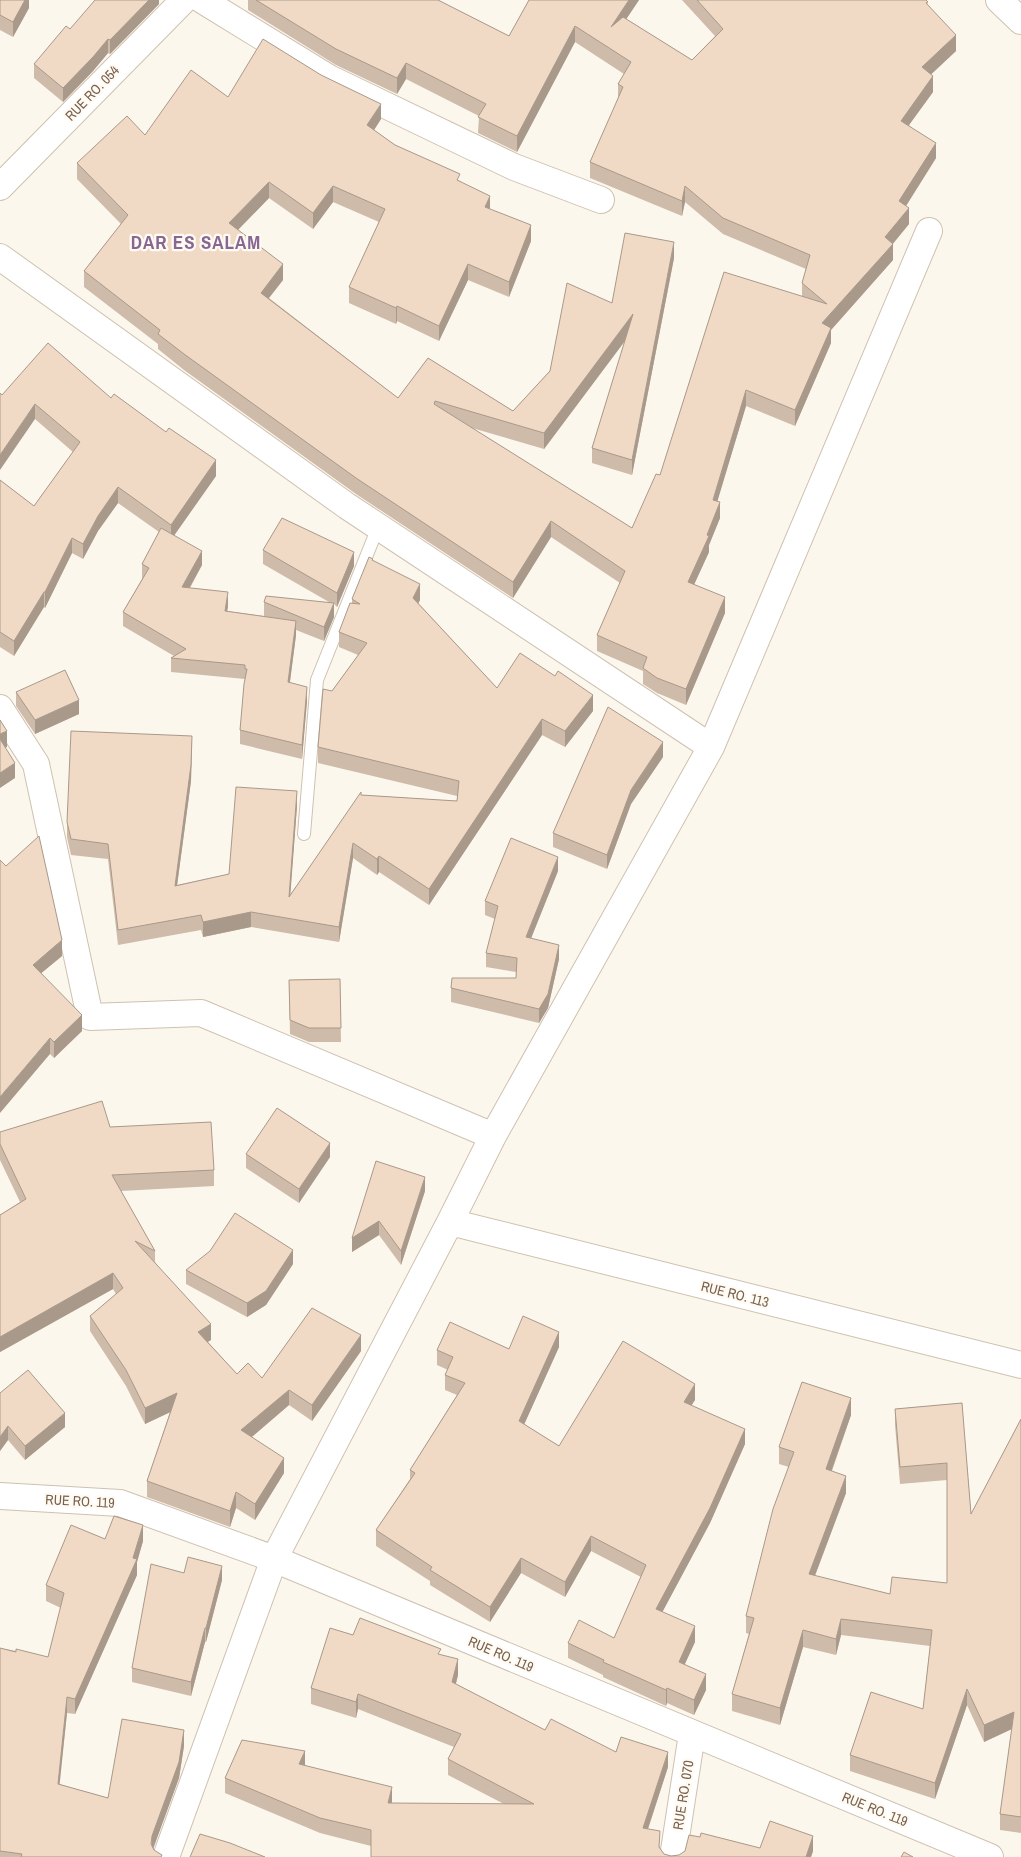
<svg xmlns="http://www.w3.org/2000/svg" width="1021" height="1857" font-family="'Archivo Narrow',sans-serif">
<rect width="100%" height="100%" fill="#fcf7ec"/>
<g fill="none" stroke-linecap="round" stroke-linejoin="round">
<defs>
<path id="service" d="M304,834L317,680L378,527"/>
<path id="minor" d="M202,0L329,78L514,167L601,200
M999,0L1021,21
M0,187L184,0
M0,257L347,506L711,747
M0,708L36,764L90,1017L201,1013L493,1136
M450,1222L1021,1365
M0,1496L120,1503L274,1559L990,1857
M166,1857L274,1559L450,1222L493,1136L711,747L929,231
M673,1857L692,1734"/>
</defs>
<use href="#service" stroke="#cfc1b1" stroke-width="14"/>
<use href="#minor" stroke="#cfc1b1" stroke-width="28"/>
<use href="#service" stroke="#fff" stroke-width="12"/>
<use href="#minor" stroke="#fff" stroke-width="26"/>
</g>
<path fill="#cfbba9" d="M0,0H29V8L13,37L0,30Z
M159,0V4L110,54L108,53L93,71L63,102L34,78V64L70,29Z
M248,0H438L509,36L529,0H639L626,19L692,60L715,36L682,0H926L928,5L956,51L931,74L933,92L909,125L936,158L906,206L909,224L893,244V260L831,330V343L795,426L746,406L717,501L720,518L709,545V552L694,584L725,613L686,705L657,693L643,684V671L597,651V635L620,583L551,537L513,598L356,494L184,370L158,349V344L84,287V271L121,224L77,179V163L145,135L228,97L381,119L374,130L395,145L460,181L490,209L531,241L509,297L468,280L439,341L397,321L396,324L349,303V287L379,222L333,202L313,229L269,198L238,230L283,280L269,298L398,398L428,358L513,411L612,303L674,258L632,475L592,463V448L625,341L544,449L472,428L632,528L660,475L802,296V283L806,269L723,234L685,202L682,216L590,178V162L618,100V84L624,74L575,42L517,152L478,133L479,116L406,79L397,94L336,65L248,10Z
M2,395L111,398L216,476L174,535L202,565L190,588L228,606L227,611L264,616V602H329L263,564V550L354,566L337,607L334,604V617L324,641L296,630V635L290,682L307,701L302,759L240,744V730L245,679L171,672V658L174,656L123,626V612L142,579V564L159,532L118,503L98,531L83,559L72,553L45,608L44,607L14,656L0,647V480L34,506L73,452L35,419Z
M373,561L420,600L418,603L497,688L593,711L565,747L542,735L429,905L379,872L377,875L353,858L339,942L251,927L203,937L201,930L118,945L108,859L71,855L67,837V822L192,751L191,781L177,885L229,874L297,806L290,895L361,795L457,801V796L318,763V747L332,691L358,655L339,647V632L352,603V599Z
M16,692L79,714L35,734L16,706Z
M663,757L631,804L607,869L553,847V833Z
M0,860L62,956L41,973L82,1031L54,1058L50,1054Z
M558,871L531,938L559,959L548,1008L539,1023L451,1002V988L516,978V972L486,967V953L495,919L485,915V901Z
M340,979L341,1042H309L290,1034L289,980Z
M110,1127L214,1170V1186L121,1191L155,1251V1262L211,1340L208,1342L237,1374L262,1378L361,1351L312,1421L289,1405L252,1437L284,1473L255,1520L236,1508L230,1527L147,1497V1481L170,1412L145,1424L126,1386L90,1331V1316L116,1294L113,1289L0,1352V1215L20,1202L0,1160V1132Z
M246,1154L330,1157L299,1203L246,1168Z
M425,1191L401,1265L379,1235L352,1252V1238Z
M293,1264L266,1305L247,1317L186,1284V1270Z
M559,1347L524,1424L559,1446L695,1400L691,1405L745,1444L710,1523L662,1612L695,1642L684,1665L706,1690L694,1715L667,1703L666,1706L603,1677V1675L568,1658V1643L614,1638L641,1577L591,1551L565,1597L521,1573L490,1622L430,1585V1581L376,1546V1530L410,1479V1470L457,1395L445,1390V1375L448,1370L437,1365V1350Z
M0,1393L65,1427L25,1460L8,1440L0,1451Z
M962,1403L971,1514L1021,1419V1833L1000,1830V1814L1012,1729L984,1742L967,1705L935,1799L850,1771V1755L923,1709L930,1646L841,1635L836,1655L803,1647L780,1725L732,1711V1694L749,1634L746,1633V1616L789,1467L779,1464V1447L851,1415L832,1471L846,1493L815,1576L890,1594L947,1583V1480L900,1484L895,1425V1409Z
M105,1539L143,1541L137,1562V1575L75,1714L67,1713L59,1784L108,1798L184,1746L179,1778L153,1848L154,1850L162,1857H0V1648L48,1657L61,1608L46,1601V1585Z
M184,1573L222,1580L206,1642H205L191,1696L132,1682V1668Z
M353,1635L441,1655L458,1675L456,1684L545,1730L668,1767L648,1829L664,1854L671,1856L760,1848L813,1851L811,1857H371V1846L320,1833L225,1793V1778L305,1765L392,1803L504,1804L448,1775V1759L454,1747L358,1709L356,1718L311,1704V1688Z"/>
<path fill="#a9998a" d="M25,0H29V8L13,37V22Z
M149,0H159V4L110,54V40Z
M629,0H639L611,42V27Z
M575,26V42L517,152V136Z
M956,35V51L922,83V67Z
M108,39V53L93,71L63,102V88Z
M406,63V79L397,94V78Z
M933,76V92L901,136V121Z
M381,104V119L367,141V125Z
M936,143V158L899,217V201Z
M269,182V198L229,239V223Z
M333,186V202L313,229V213Z
M685,186V202L682,216V201Z
M490,196V211L485,207Z
M909,208V224L885,253V237Z
M531,225V241L509,297V282Z
M674,242V258L632,475V460Z
M893,244V260L831,330V343L795,426V410L822,323Z
M283,264V280L261,308V293Z
M468,264V280L439,341V326Z
M397,306V321L396,324V308Z
M633,314V330L544,449V433Z
M746,390V406L713,516V500Z
M35,404V419L0,470V455Z
M216,460V476L171,540V525Z
M118,487V503L98,531L83,559V544L98,516Z
M720,502V518L709,545V552L688,598V582Z
M551,521V537L513,598V582Z
M72,538V553L45,608V592Z
M202,551V565L182,601V587Z
M354,552V566L337,607V593Z
M420,584V600L413,614V598Z
M44,592V607L14,656V641Z
M228,592V606L225,625V611Z
M725,597V613L686,705V689Z
M334,603V617L324,641V627Z
M296,621V635L288,696V682Z
M307,687V701L302,759V745Z
M593,695V711L565,747V731Z
M79,700V714L35,734V720Z
M542,719V735L429,905V889Z
M7,731V747L0,750V734Z
M192,736L191,781L175,901V886Z
M663,742V757L631,804L607,869V855L631,790Z
M15,763V778L0,788V773Z
M297,791V806L289,913V897Z
M353,843V858L339,942V927Z
M379,856V872L377,875V859Z
M558,857V871L526,951V937Z
M251,912V927L203,937V922Z
M62,940V956L33,980V965Z
M559,945V959L548,1008L539,1023V1009Z
M82,1015V1031L54,1058V1042Z
M50,1038V1054L0,1113V1097Z
M330,1143V1157L299,1203V1189Z
M425,1177V1191L401,1265V1251Z
M379,1221V1235L352,1252V1238Z
M293,1250V1264L266,1305L247,1317V1303Z
M113,1273V1289L0,1352V1337Z
M211,1324V1340L198,1347V1332Z
M559,1332V1347L519,1436V1421Z
M361,1335V1351L312,1421V1405Z
M695,1384V1400L684,1417V1402Z
M289,1390V1405L241,1446V1430Z
M177,1393V1409L145,1424V1408Z
M851,1398V1415L826,1486V1469Z
M65,1413V1427L25,1460V1446Z
M8,1426V1440L0,1451V1437Z
M745,1429V1444L710,1523L656,1624V1609Z
M284,1458V1473L255,1520V1504Z
M846,1476V1493L809,1591V1574Z
M236,1492V1508L230,1527V1511Z
M143,1525V1541L137,1562V1575L75,1714V1699L133,1558Z
M591,1536V1551L565,1597V1582Z
M521,1558V1573L490,1622V1607Z
M222,1566V1580L206,1642V1628Z
M841,1619V1635L836,1655V1639Z
M695,1626V1642L679,1677V1662Z
M205,1628V1642L191,1696V1682Z
M803,1630V1647L780,1725V1708Z
M458,1659V1675L452,1698V1682Z
M706,1674V1690L694,1715V1700Z
M667,1688V1703L666,1706V1690Z
M967,1689V1705L935,1799V1783Z
M358,1694V1709L356,1718V1702Z
M67,1697V1713L58,1800V1784Z
M1014,1712V1728L984,1742V1725Z
M184,1730V1746L179,1778L152,1852V1857V1836Z
M305,1751V1767L299,1764Z
M668,1752V1767L643,1844V1828Z
M392,1787V1802L388,1819V1803Z
M813,1836V1851L811,1857H806Z"/>
<path fill="#f1dac5" stroke="#a9998a" d="M0,0H25L13,22L0,15Z
M95,0H149L110,40L108,39L93,57L63,88L34,64L66,26L70,29Z
M256,0H438L509,36L529,0H629L611,27L623,17L692,60L723,29L697,0H926L928,2L926,3L956,35L922,67L933,76L901,121L936,143L899,201L909,208L885,237L893,244L822,323L831,328L795,410L746,390L713,500L720,502L707,535L709,536L688,582L725,597L686,689L657,678L643,668L647,657L597,635L625,571L551,521L513,582L356,478L184,354L158,334L160,330L84,271L128,215L77,163L127,116L145,135L191,70L228,97L263,39L321,75L381,104L367,125L395,145L460,174L457,180L490,196L485,207L531,225L509,282L468,264L439,326L397,306L396,308L349,287L385,209L333,186L313,213L269,182L229,223L283,264L261,293L398,398L428,358L513,411L550,371L567,283L612,303L625,233L674,242L632,460L592,448L633,314L544,433L435,401L434,404L632,528L656,474L660,475L724,272L827,304L802,283L810,255L723,218L685,186L682,201L590,162L623,87L618,84L631,62L575,26L517,136L478,117L486,104L406,63L397,78L336,49Z
M48,343L111,398L114,394L166,432L169,428L216,460L171,525L118,487L98,516L83,544L72,538L45,592H44L14,641L0,632V480L34,506L80,442L35,404L0,455V393L2,395Z
M282,518L354,552L337,593L263,550Z
M161,528L202,551L182,587L228,592L225,611L296,621L288,682L307,687L302,745L240,730L244,684L247,669H245V665L171,658L186,649L123,612L149,568L142,564Z
M369,557L373,559L372,560L420,584L413,598L497,688L520,653L555,676L558,671L593,695L565,731L542,719L429,889L379,856L377,859L353,843L339,927L251,912L203,922L201,915L118,930L108,844L71,839L67,822L71,731L192,736L191,765L175,886L229,874L236,787L297,791L289,897L361,792V795L457,801L459,781L318,747L323,689L332,691L367,643L339,632L350,603L360,604L352,599Z
M266,596L334,603L324,627L264,602Z
M65,670L79,700L35,720L16,692Z
M608,707L663,742L631,790L607,855L553,833Z
M0,720L7,731L0,734Z
M0,739L15,763L0,773Z
M39,836L62,940L33,965L82,1015L54,1042L50,1038L0,1097V860L6,866Z
M511,838L558,857L526,937L559,945L548,994L539,1009L451,988L452,978H516L517,958L486,953L498,906L485,901Z
M340,979L341,1028H309L290,1020L289,980Z
M102,1101L110,1127L211,1122L214,1170L112,1175L155,1251L135,1241L211,1324L198,1332L237,1374L248,1363L262,1378L312,1308L361,1335L312,1405L289,1390L241,1430L284,1458L255,1504L236,1492L230,1511L147,1481L177,1393L145,1408L126,1370L90,1316L123,1288L113,1273L0,1337V1215L26,1199L0,1144V1132Z
M277,1108L330,1143L299,1189L246,1154Z
M376,1161L425,1177L401,1251L379,1221L352,1238Z
M235,1213L293,1250L266,1291L247,1303L186,1270L210,1251Z
M523,1316L559,1332L519,1421L559,1446L623,1341L695,1384L684,1402L745,1429L710,1508L656,1609L695,1626L679,1662L706,1674L694,1700L667,1688L666,1690L603,1662L604,1660L568,1643L579,1620L614,1638L646,1565L591,1536L565,1582L521,1558L490,1607L430,1570L432,1567L376,1530L415,1473L410,1470L465,1383L445,1375L453,1357L437,1350L450,1322L509,1349Z
M28,1370L65,1413L25,1446L8,1426L0,1437V1393Z
M802,1382L851,1398L826,1469L846,1476L809,1574L890,1594L892,1577L947,1583V1463L900,1467L895,1409L962,1403L971,1514L1021,1419V1817L1000,1814L1014,1712L984,1725L967,1689L935,1783L850,1755L871,1692L923,1709L932,1630L841,1619L836,1639L803,1630L780,1708L732,1694L754,1618L746,1616L773,1509L794,1452L779,1447Z
M114,1516L143,1525L133,1558L137,1559L75,1699L67,1697L58,1784L108,1798L122,1719L184,1730L179,1762L152,1836L151,1844L154,1850L162,1855L161,1857H21L22,1854L0,1851V1648L16,1652V1649L48,1657L64,1593L46,1585L71,1525L105,1539Z
M188,1557L222,1566L206,1628H205L191,1682L132,1668L151,1564L184,1573Z
M360,1618L441,1649L438,1654L458,1659L452,1682L545,1730L551,1719L616,1752L621,1737L668,1752L643,1828L660,1831L659,1847L664,1854L671,1856L679,1855L685,1851L689,1835L700,1837L701,1833L760,1848L770,1821L813,1836L806,1857H371V1830L320,1818L225,1778L242,1740L305,1751L299,1764L392,1787L388,1803L534,1804L448,1759L461,1734L358,1694L356,1702L311,1688L330,1628L353,1635Z
M200,1834L230,1843L265,1857H190Z
M904,1852L913,1857H901Z"/>
<g text-anchor="middle" dominant-baseline="central" stroke-width="4.5" stroke-linejoin="round" paint-order="stroke">
<g font-size="14" fill="#78614f" stroke="#fffbf3">
<text transform="translate(92 93) rotate(-46)">RUE RO. 054</text>
<text transform="translate(735 1294) rotate(14)">RUE RO. 113</text>
<text transform="translate(80 1501) rotate(3)">RUE RO. 119</text>
<text transform="translate(501 1654) rotate(23)">RUE RO. 119</text>
<text transform="translate(683 1795) rotate(-81)">RUE RO. 070</text>
<text transform="translate(875 1809) rotate(22)">RUE RO. 119</text>
</g>
<g font-size="19" font-weight="bold" letter-spacing="1" fill="#886793" stroke="#fffbf3">
<text x="196" y="242">DAR ES SALAM</text>
</g>
</g>
</svg>
